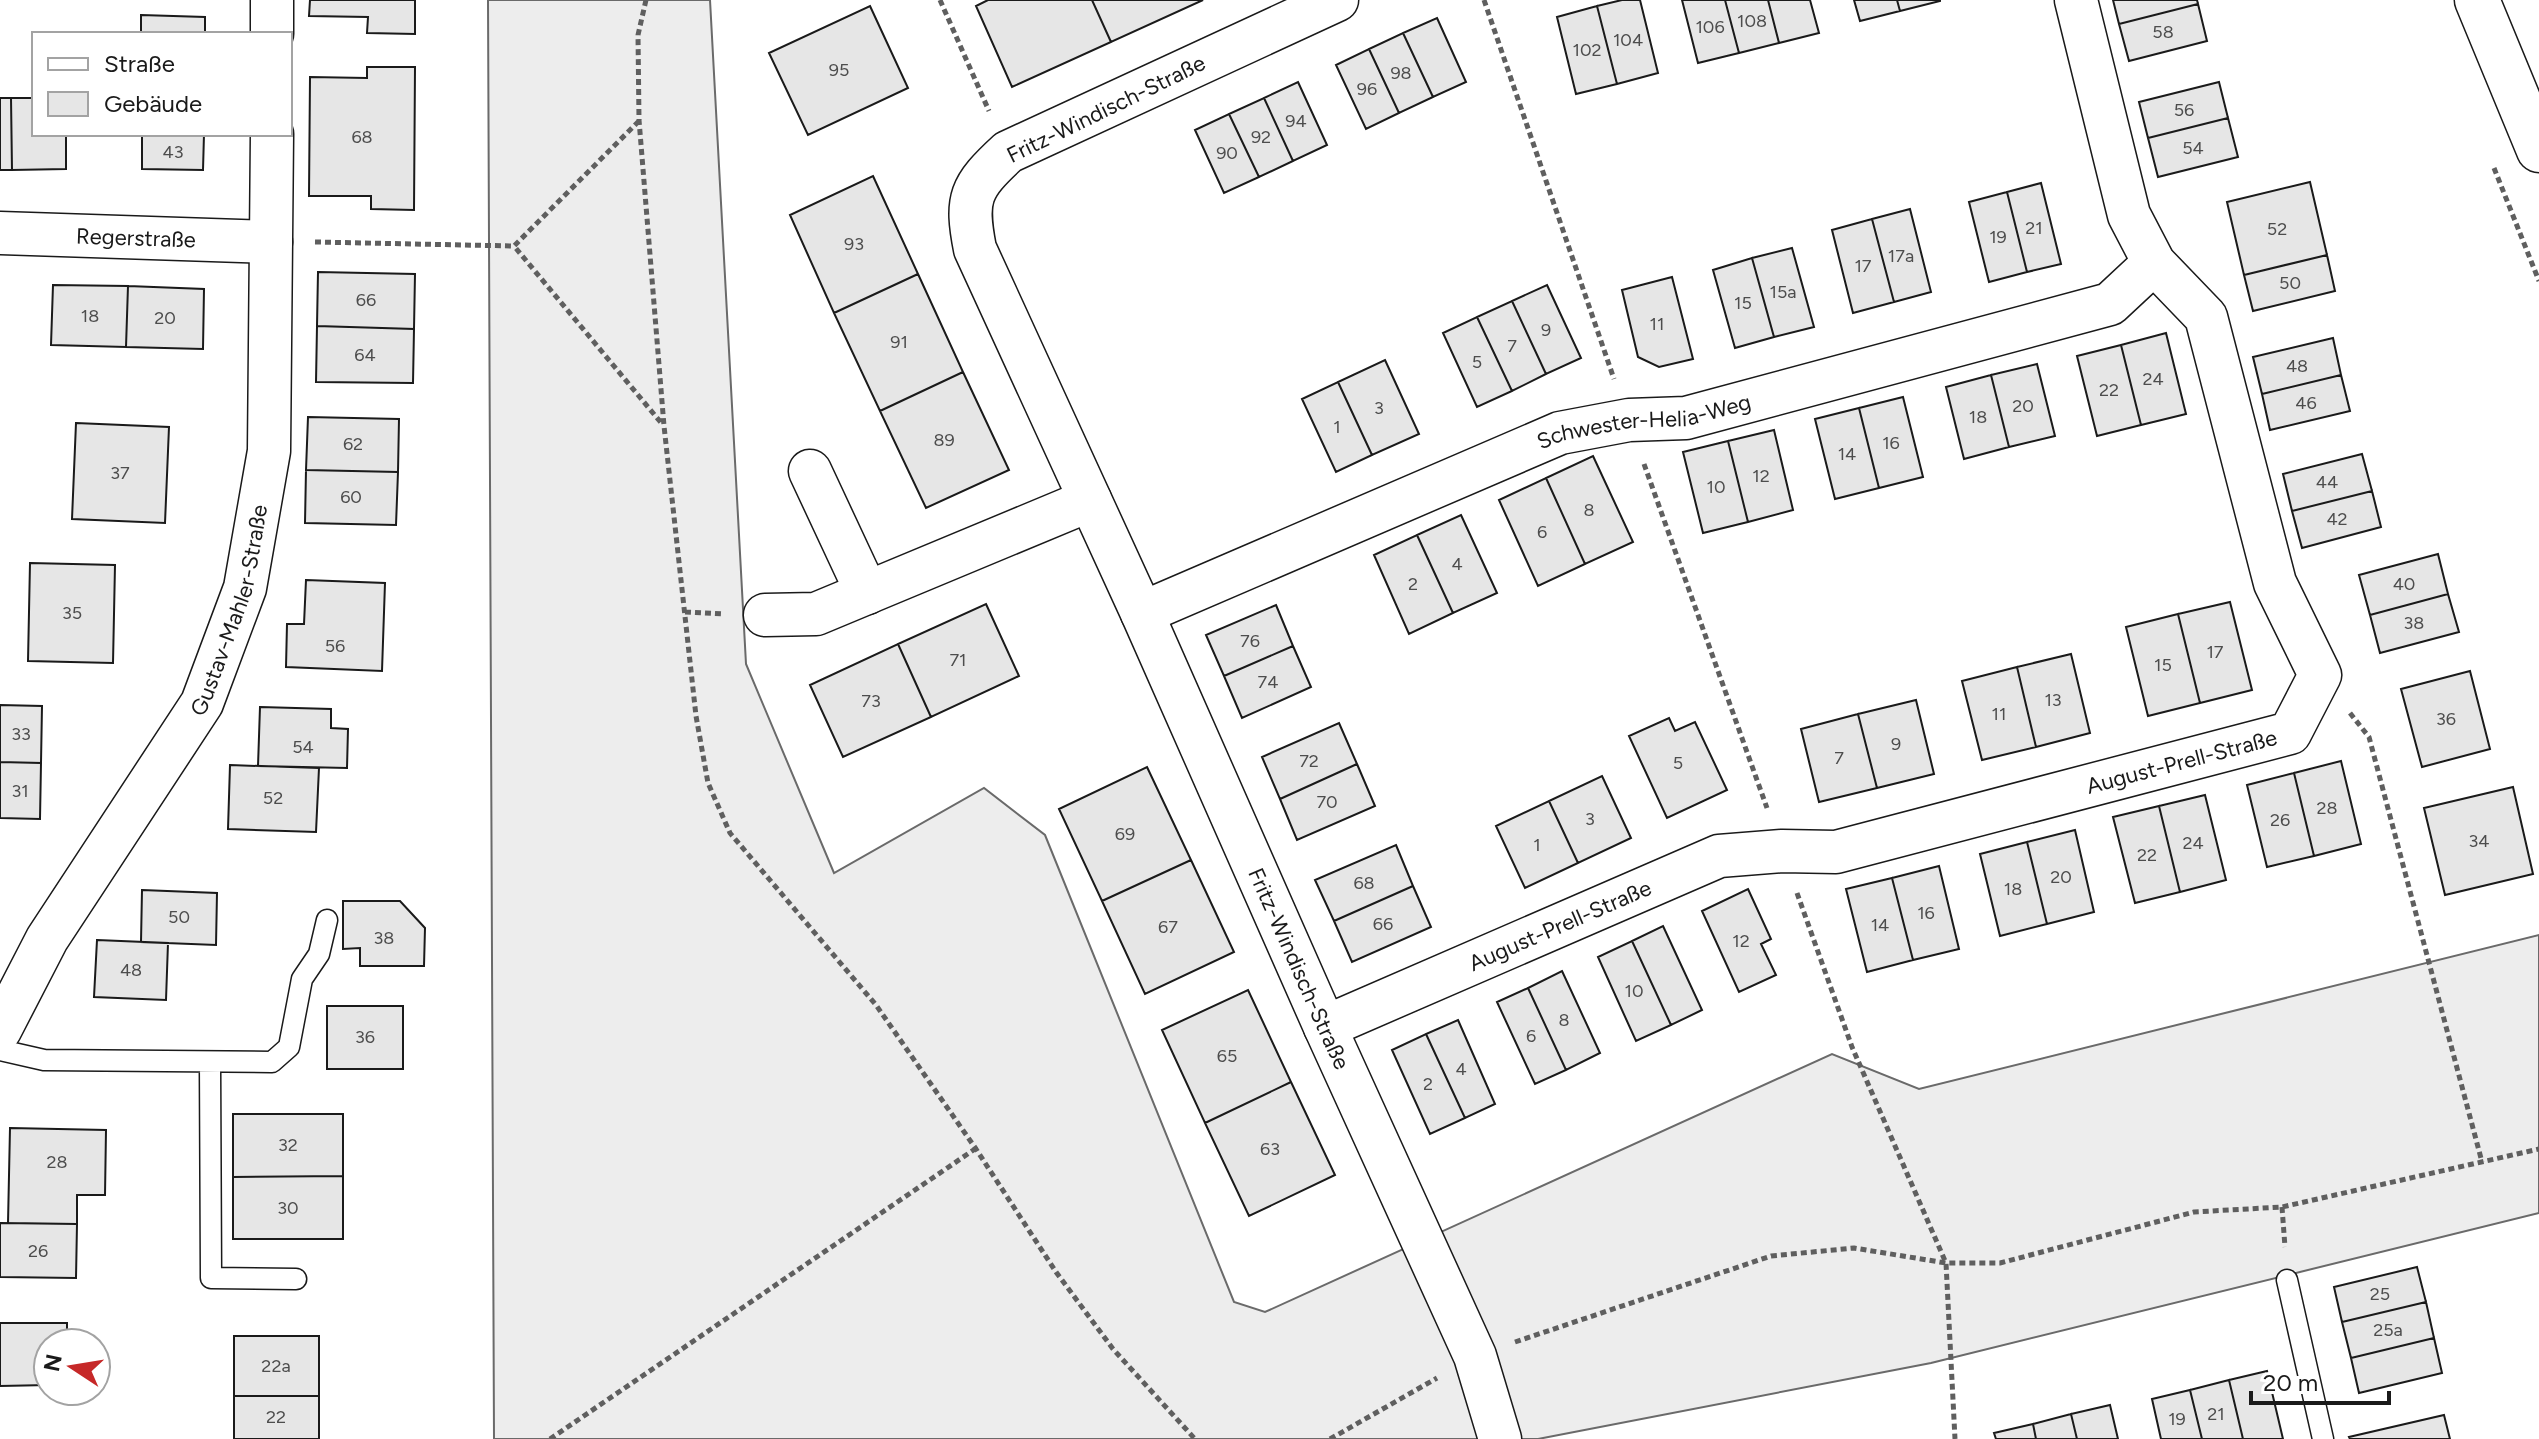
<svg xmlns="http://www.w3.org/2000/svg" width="2539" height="1439" font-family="Figtree,sans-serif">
<rect width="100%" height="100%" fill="#fff"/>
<path fill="#ededed" stroke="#6a6a6a" stroke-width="2" d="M488,0H710L746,664L834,873L984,788L1045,835L1234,1302L1265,1312L1832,1054L1919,1089L2539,935V1213L1931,1363L1538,1439H494Z"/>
<path fill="#e6e6e6" stroke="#1a1a1a" stroke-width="2" d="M310,0H415V34L367,33L368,17L309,16Z
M988,0H1092L1111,42L1012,87L976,6Z
M1092,0H1203L1111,42Z
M1622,0H1640L1658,73L1617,84L1597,6Z
M1682,0H1725L1739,53L1698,63Z
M1725,0H1768L1779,43L1739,53Z
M1768,0H1810L1819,33L1779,43Z
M1854,0H1897L1900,11L1860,21Z
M1897,0H1940V1L1900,11Z
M2113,0H2197L2198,4L2119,24Z
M2198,4L2207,41L2129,61L2119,24Z
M870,6L908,88L808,135L769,53Z
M1597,6L1617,84L1576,94L1557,17Z
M141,15L205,17V34H141Z
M1437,18L1466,82L1433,97L1403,33Z
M1403,33L1433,97L1399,113L1369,49Z
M1369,49L1399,113L1366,129L1336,65Z
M367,67H415L414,210L371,209V196H309L310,77L367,78Z
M1298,82L1327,145L1293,161L1264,98Z
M2219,82L2228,118L2148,138L2139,102Z
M0,98H11L12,170H0Z
M11,98H34V134H66V169L12,170Z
M1264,98L1293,161L1259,177L1229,114Z
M1229,114L1259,177L1224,193L1195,130Z
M2228,118L2238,157L2158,177L2148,138Z
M142,134H204L203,170L142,169Z
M873,176L918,274L834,313L790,215Z
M2310,182L2327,255L2244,275L2227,202Z
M2041,183L2061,264L2027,272L2007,192Z
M2007,192L2027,272L1989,282L1969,202Z
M1910,209L1931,292L1894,302L1872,219Z
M1872,219L1894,302L1853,313L1832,230Z
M1792,248L1814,327L1774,337L1752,258Z
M2327,255L2335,291L2253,311L2244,275Z
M1752,258L1774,337L1735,348L1713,270Z
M318,272L415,274L414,329L317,326Z
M918,274L963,372L880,411L834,313Z
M1672,277L1693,359L1659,367L1638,357L1622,290Z
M53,285L128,286L126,347L51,345Z
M1547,285L1581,358L1546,374L1512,301Z
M128,286L204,289L203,349L126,347Z
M1512,301L1546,374L1512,391L1477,317Z
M1477,317L1512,391L1477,407L1443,333Z
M317,326L414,329L413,383L316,382Z
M2166,333L2186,414L2141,425L2121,345Z
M2333,338L2341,375L2262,394L2253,357Z
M2121,345L2141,425L2097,436L2077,356Z
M1385,360L1419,434L1372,455L1338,382Z
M2037,364L2055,436L2009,447L1991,375Z
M963,372L1009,470L926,508L880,411Z
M1991,375L2009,447L1964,459L1946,387Z
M2341,375L2350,411L2270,430L2262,394Z
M1338,382L1372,455L1336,472L1302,399Z
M1903,397L1923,477L1879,488L1859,408Z
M1859,408L1879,488L1835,499L1815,419Z
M308,417L399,419L398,472L306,470Z
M76,423L169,427L165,523L72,519Z
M1774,430L1793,510L1748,522L1728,441Z
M1728,441L1748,522L1703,533L1683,452Z
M2362,454L2372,491L2292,511L2283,474Z
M1593,456L1633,542L1585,564L1546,478Z
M306,470L398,472L396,525L305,523Z
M1546,478L1585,564L1538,586L1499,500Z
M2372,491L2381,527L2302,548L2292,511Z
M1461,515L1497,593L1453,613L1417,535Z
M1417,535L1453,613L1409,634L1374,555Z
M2438,554L2448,594L2370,615L2359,575Z
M30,563L115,565L113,663L28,661Z
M306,580L385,583L382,671L286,667L287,624H304Z
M2448,594L2459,632L2380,653L2370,615Z
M2230,602L2252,690L2200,703L2178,614Z
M986,604L1019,676L931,717L898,644Z
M1276,605L1293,646L1224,676L1206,635Z
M2178,614L2200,703L2148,716L2126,627Z
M898,644L931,717L843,757L810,685Z
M1293,646L1311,687L1242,718L1224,676Z
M2071,654L2090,733L2036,747L2017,667Z
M2017,667L2036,747L1982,760L1962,681Z
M2470,671L2490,749L2422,767L2401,689Z
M1916,700L1934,774L1877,788L1858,714Z
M0,705L42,706L41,763L0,762Z
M260,707L331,709V728L348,729L347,768L258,766Z
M1858,714L1877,788L1819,802L1801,729Z
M1669,718L1675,731L1695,722L1727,790L1667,818L1629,736Z
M1339,723L1357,764L1280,799L1262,757Z
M2341,761L2361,844L2314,856L2294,773Z
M0,762L41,763L40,819L0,818Z
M1357,764L1375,806L1297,840L1280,799Z
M230,765L319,768L316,832L228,829Z
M1147,767L1191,860L1102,901L1059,809Z
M2294,773L2314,856L2267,867L2247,785Z
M1602,776L1631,838L1578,863L1549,801Z
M2513,787L2533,874L2445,895L2424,808Z
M2205,795L2226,880L2180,892L2159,806Z
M1549,801L1578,863L1525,888L1496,826Z
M2159,806L2180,892L2135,903L2113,817Z
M2075,830L2094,912L2047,924L2027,842Z
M2027,842L2047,924L2000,936L1980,854Z
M1396,845L1413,886L1334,921L1315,880Z
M1191,860L1234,952L1145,994L1102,901Z
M1939,866L1959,949L1913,960L1892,878Z
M1892,878L1913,960L1867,972L1846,889Z
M1413,886L1431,927L1352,962L1334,921Z
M1748,889L1771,939L1761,944L1776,975L1739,992L1702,911Z
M142,890L217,893L216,945L141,942Z
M343,901H400L425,928L424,966H360V948L343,949Z
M1663,926L1702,1010L1671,1025L1632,941Z
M97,940L168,943L166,1000L94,997Z
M1632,941L1671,1025L1636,1041L1598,957Z
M1562,971L1600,1053L1566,1070L1528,988Z
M1528,988L1566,1070L1535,1084L1497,1002Z
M1248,990L1291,1082L1205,1123L1162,1030Z
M327,1006H403V1069H327Z
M1458,1020L1495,1104L1465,1118L1426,1034Z
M1426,1034L1465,1118L1430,1134L1392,1050Z
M1291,1082L1335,1175L1249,1216L1205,1123Z
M233,1114H343V1176L233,1177Z
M10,1128L106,1130L105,1195H77V1224L8,1223Z
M343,1176V1239H233V1177Z
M0,1223L77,1224L76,1278L0,1277Z
M2417,1267L2426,1302L2342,1322L2334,1287Z
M2426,1302L2434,1338L2351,1358L2342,1322Z
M0,1323H67V1343H48V1385L0,1386Z
M234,1336H319V1396H234Z
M2434,1338L2442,1373L2359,1393L2351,1358Z
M2267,1371L2283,1439H2243L2229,1380Z
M2229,1380L2243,1439H2202L2190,1390Z
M2190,1390L2202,1439H2161L2152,1399Z
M234,1396H319V1439H234Z
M2110,1405L2118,1439H2077L2071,1414Z
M2071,1414L2077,1439H2036L2033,1424Z
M2444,1415L2450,1439H2350L2349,1437Z
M2033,1424L2036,1439H1996L1994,1433Z"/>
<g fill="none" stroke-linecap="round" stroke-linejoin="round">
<defs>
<path id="lane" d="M0,1050L44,1060L272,1062L289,1047L302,979L319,954L327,920
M210,1062L211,1278L296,1279
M2287,1280L2323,1439"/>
<g id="street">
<path id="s1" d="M1337,0L1008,152C970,187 965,198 975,249L1142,613L1325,1027L1475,1356L1500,1439"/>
<path d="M272,34V0"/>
<path id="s2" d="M0,233L271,242"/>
<path d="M810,471L867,593"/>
<path id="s3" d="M1142,613L1560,433L1629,420L1686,418L2110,304L2154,263"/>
<path d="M765,615L816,614L1090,500"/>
<path id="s4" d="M1325,1027L1719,856L1782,851L1836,852L2290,733L2320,675L2275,583L2206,317L2154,263L2129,215L2076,0"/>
<path id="s5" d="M0,1030L47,939L202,703L245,588L269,451L272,134"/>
</g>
<path id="secondary" d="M2477,0L2539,150"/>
</defs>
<use href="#lane" stroke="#1a1a1a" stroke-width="23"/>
<use href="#street" stroke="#1a1a1a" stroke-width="45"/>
<use href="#secondary" stroke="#1a1a1a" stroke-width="47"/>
<path stroke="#5f5f5f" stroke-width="5" stroke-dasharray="6 4" stroke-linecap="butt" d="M646,0L638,35L639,120L664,426L696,716L708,783L730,833L876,1005L976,1149L1056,1272L1113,1349L1195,1439
M940,0L989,111
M1484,0L1614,379
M639,121L514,246L663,425
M2494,168L2539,281
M315,242L514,246
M1644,464L1767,808
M685,612L724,614
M2350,713L2369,737L2482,1162
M1797,893L1852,1047L1946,1263L1955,1439
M2282,1207L2285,1247
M1515,1342L1771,1256L1854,1248L1946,1263H2000L2194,1212L2282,1207L2539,1149
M550,1439L975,1149
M1330,1439L1437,1378"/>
<use href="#lane" stroke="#fff" stroke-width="20"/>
<use href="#street" stroke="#fff" stroke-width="42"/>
<use href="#secondary" stroke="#fff" stroke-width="44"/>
</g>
<g text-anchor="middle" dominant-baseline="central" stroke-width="6" stroke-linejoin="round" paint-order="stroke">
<g font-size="18" fill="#4d4d4d">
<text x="1752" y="21">108</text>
<text x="1710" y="27">106</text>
<text x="2163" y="32">58</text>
<text x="1628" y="40">104</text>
<text x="1587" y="50">102</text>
<text x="839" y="70">95</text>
<text x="1401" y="73">98</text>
<text x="1367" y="89">96</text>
<text x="2184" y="110">56</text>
<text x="1296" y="121">94</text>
<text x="362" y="137">68</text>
<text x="1261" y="137">92</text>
<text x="2193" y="148">54</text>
<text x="173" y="152">43</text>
<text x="1227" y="153">90</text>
<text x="2034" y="228">21</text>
<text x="2277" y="229">52</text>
<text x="1998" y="237">19</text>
<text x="854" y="244">93</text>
<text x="1901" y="256">17a</text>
<text x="1863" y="266">17</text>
<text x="2290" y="283">50</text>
<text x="1783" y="292">15a</text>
<text x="366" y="300">66</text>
<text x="1743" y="303">15</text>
<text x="90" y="316">18</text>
<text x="165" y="318">20</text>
<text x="1657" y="324">11</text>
<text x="1546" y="330">9</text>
<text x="899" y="342">91</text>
<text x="1512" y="346">7</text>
<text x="365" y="355">64</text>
<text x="1477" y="362">5</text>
<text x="2297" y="366">48</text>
<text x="2153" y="379">24</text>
<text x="2109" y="390">22</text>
<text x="2306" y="403">46</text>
<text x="2023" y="406">20</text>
<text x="1379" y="408">3</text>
<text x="1978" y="417">18</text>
<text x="1337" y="427">1</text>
<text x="944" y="440">89</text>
<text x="1891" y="443">16</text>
<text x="353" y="444">62</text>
<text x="1847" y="454">14</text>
<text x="120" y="473">37</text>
<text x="1761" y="476">12</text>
<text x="2327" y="482">44</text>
<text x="1716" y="487">10</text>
<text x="351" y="497">60</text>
<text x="1589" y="510">8</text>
<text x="2337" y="519">42</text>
<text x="1542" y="532">6</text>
<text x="1457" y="564">4</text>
<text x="1413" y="584">2</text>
<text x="2404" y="584">40</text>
<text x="72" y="613">35</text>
<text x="2414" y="623">38</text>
<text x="1250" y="641">76</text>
<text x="335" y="646">56</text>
<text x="2215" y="652">17</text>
<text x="958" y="660">71</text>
<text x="2163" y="665">15</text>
<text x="1268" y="682">74</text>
<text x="2053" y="700">13</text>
<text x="871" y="701">73</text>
<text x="1999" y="714">11</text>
<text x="2446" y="719">36</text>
<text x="21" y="734">33</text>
<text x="1896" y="744">9</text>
<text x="303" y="747">54</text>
<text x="1839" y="758">7</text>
<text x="1309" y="761">72</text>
<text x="1678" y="763">5</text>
<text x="20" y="791">31</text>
<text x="273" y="798">52</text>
<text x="1327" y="802">70</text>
<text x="2327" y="808">28</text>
<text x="1590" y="819">3</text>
<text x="2280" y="820">26</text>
<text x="1125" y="834">69</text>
<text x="2479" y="841">34</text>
<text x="2193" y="843">24</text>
<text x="1537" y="845">1</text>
<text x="2147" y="855">22</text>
<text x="2061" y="877">20</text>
<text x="1364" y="883">68</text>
<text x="2013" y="889">18</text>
<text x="1926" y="913">16</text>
<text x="179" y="917">50</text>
<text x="1383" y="924">66</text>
<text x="1880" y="925">14</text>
<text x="1168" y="927">67</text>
<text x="384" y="938">38</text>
<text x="1741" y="941">12</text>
<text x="131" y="970">48</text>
<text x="1634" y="991">10</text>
<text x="1564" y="1020">8</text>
<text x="1531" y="1036">6</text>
<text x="365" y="1037">36</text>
<text x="1227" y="1056">65</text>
<text x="1461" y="1069">4</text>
<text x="1428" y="1084">2</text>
<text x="288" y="1145">32</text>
<text x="1270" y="1149">63</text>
<text x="57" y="1162">28</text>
<text x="288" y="1208">30</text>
<text x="38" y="1251">26</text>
<text x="2380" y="1294">25</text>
<text x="2388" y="1330">25a</text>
<text x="276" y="1366">22a</text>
<text x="2216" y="1414">21</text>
<text x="276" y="1417">22</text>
<text x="2177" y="1419">19</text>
</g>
<g font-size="22" fill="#1a1a1a" stroke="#fff">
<text transform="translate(1106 109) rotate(-26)">Fritz-Windisch-Straße</text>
<text stroke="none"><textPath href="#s2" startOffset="136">Regerstraße</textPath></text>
<text stroke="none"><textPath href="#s3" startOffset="540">Schwester-Helia-Weg</textPath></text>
<text stroke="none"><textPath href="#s5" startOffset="482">Gustav-Mahler-Straße</textPath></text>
<text stroke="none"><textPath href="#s4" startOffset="904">August-Prell-Straße</textPath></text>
<text stroke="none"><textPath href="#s4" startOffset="256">August-Prell-Straße</textPath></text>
<text stroke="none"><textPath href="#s1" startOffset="1262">Fritz-Windisch-Straße</textPath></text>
</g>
</g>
<rect x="32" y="32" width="260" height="104" fill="#ffffff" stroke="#a3a3a3" stroke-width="2"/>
<rect x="48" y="58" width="40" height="12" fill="#ffffff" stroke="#a3a3a3" stroke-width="2"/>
<text x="104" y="72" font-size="24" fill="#1a1a1a">Straße</text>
<rect x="48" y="92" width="40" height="24" fill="#e6e6e6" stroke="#a3a3a3" stroke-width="2"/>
<text x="104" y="112" font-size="24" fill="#1a1a1a">Gebäude</text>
<g transform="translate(72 1367) rotate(282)"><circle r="38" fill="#ffffff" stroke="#a3a3a3" stroke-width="2"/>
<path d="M0-6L14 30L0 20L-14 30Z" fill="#c62828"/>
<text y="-12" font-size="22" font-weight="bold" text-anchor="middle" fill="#1a1a1a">N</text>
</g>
<path d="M2251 1391v12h138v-12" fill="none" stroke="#1a1a1a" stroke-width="4"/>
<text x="2263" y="1391" font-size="24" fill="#1a1a1a" stroke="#ffffff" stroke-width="6" paint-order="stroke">20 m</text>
</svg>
